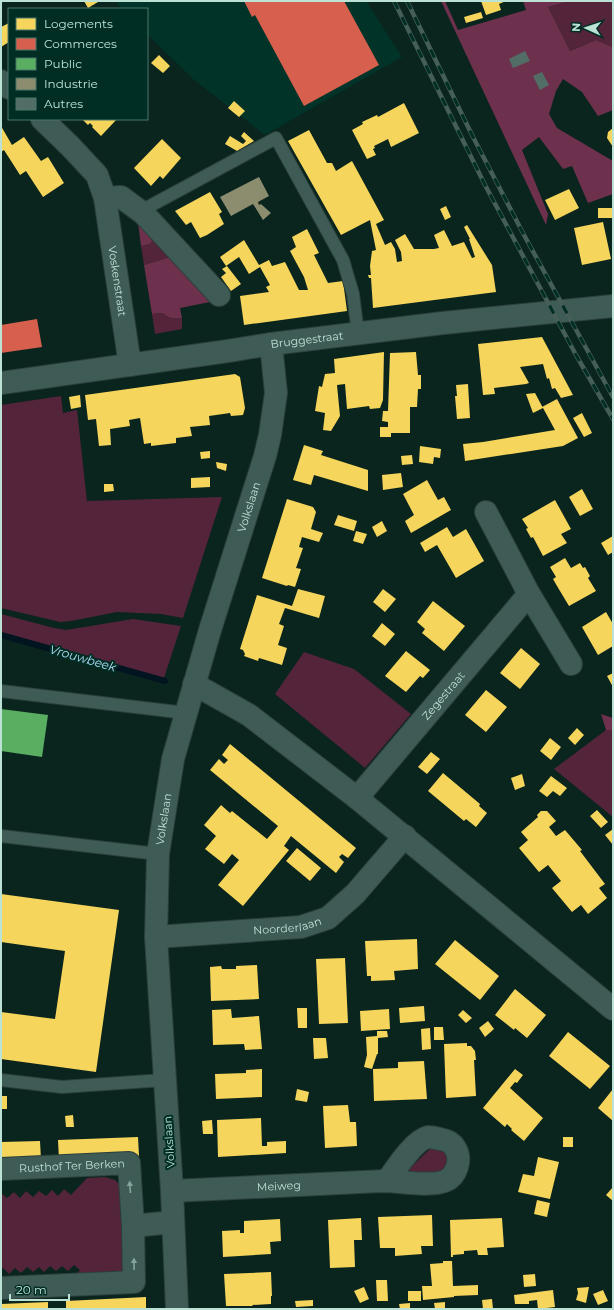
<svg xmlns="http://www.w3.org/2000/svg" width="614" height="1310" font-family="Montserrat,sans-serif">
<rect width="100%" height="100%" fill="#0a241e"/>
<path fill="#013328" d="M115,1H366L402,57L265,135L193,79L147,34V9H122Z"/>
<path fill="#53243a" d="M570,1H613V47L596,40L570,51L548,7Z
M157,233L177,255L144,265L141,246L150,244Z
M162,313C169,318 173,319 182,318V329L155,334L152,314Z
M61,396L63,413L77,410L87,501L222,497L183,618L161,614L117,612L71,621L60,622L1,608V405Z
M1,614L54,628L66,630L133,619L181,626L164,678L1,632Z
M304,652L354,669L411,714L365,768L275,694Z
M606,730H613V817L554,769Z
M431,1148L445,1150L449,1158L447,1171L407,1175L410,1168Z
M105,1177L115,1180L120,1185L124,1270L120,1274L70,1281L80,1270L74,1265L68,1271L62,1266L56,1271L50,1266L44,1272L39,1267L33,1272L27,1267L21,1273L15,1268L9,1274L3,1268L1,1270V1193L7,1198L14,1192L20,1198L26,1191L33,1197L39,1191L46,1196L52,1190L58,1196L64,1189L71,1195L87,1178Z"/>
<path fill="#6d314d" d="M441,1H445L458,30L526,10L523,1H570L548,7L570,51L596,40L613,47V110L598,116L582,92L563,79L556,91L549,114L557,128L613,161V194L588,203L572,166L563,169L539,137L522,150L548,214L546,225Z
M138,223L157,233L150,244L141,246Z
M177,255L205,286L210,302L180,308L182,318C173,319 169,318 162,313L152,314L144,265Z
M601,714L613,718V730H606Z"/>
<path fill="#f6d55c" d="M84,1H98V2L88,8Z
M481,1H506L499,4L501,10L486,15Z
M481,12L483,18L466,23L464,17Z
M9,23V42L1,47V27Z
M159,55L170,66L163,73L151,63Z
M234,101L245,111L239,117L228,108Z
M404,103L419,133L391,147L388,139L374,146L375,148L373,149L376,155L367,159L352,130L363,124L362,122L377,115L378,117Z
M82,119H117L101,136L92,127L93,126L90,123L88,125Z
M1,126L12,145L24,137L41,161L48,157L64,183L43,197L26,171L20,175L4,150L1,152Z
M613,128V147L607,138L608,132Z
M309,130L327,163H332L336,171L352,161L384,220L376,224L385,245L391,242L395,249L397,262L402,261L401,252L395,240L405,234L414,249H434L439,248L434,235L444,230L452,246L464,242L472,258L475,257L469,239H470L464,227L467,225L492,265L496,292L373,308L371,278H369L368,275H371L370,266L372,251L376,250L370,220L341,235L288,141Z
M244,132L254,141L237,151L225,144L230,136L243,144L246,141L241,136Z
M162,139L181,158L163,179L160,176L151,186L134,168Z
M569,189L579,208L555,220L545,200Z
M210,192L222,212L219,214L224,224L207,235L200,238L191,222L186,225L175,211Z
M446,206L451,217L445,220L440,209Z
M598,208H613V218H598Z
M603,222L611,259L582,265L574,228Z
M307,229L319,253L314,255L328,283L343,281L347,311L244,325L240,296L269,292L266,287L270,285L260,267L249,274L239,257L226,266L220,257L244,240L259,265L269,260L272,266L285,262L299,290H308L304,277L290,251L296,247L292,237Z
M227,266L241,284L231,291L221,277L226,273L222,269Z
M542,337L573,395L561,398L555,388L552,389L549,378L547,379L543,364L520,367L529,383L526,384L494,388L495,394L483,395L478,344Z
M384,352L383,400L380,408L370,409L369,406L347,409L345,384L337,385L340,416L331,431L323,430L325,413L315,411L319,386L322,387L325,374L335,373L334,359Z
M416,352L418,375H421V389H418L417,407H410V433H391V437H380V427H388V422L382,421L383,411H388L390,353Z
M235,374L240,377L245,408L243,415L231,416L230,413L209,416L210,425L190,427L192,436L176,438V443L151,446V443L144,444L140,418L129,420L130,426L110,429L111,445L99,446L96,419L88,420L85,395Z
M468,384L470,418L457,419L455,396H457L456,385Z
M535,393L543,408L542,407L557,399L578,438L563,446L465,461L463,444L483,442L555,430L543,408L533,413L526,394Z
M80,395L81,407L71,409L69,397Z
M582,413L592,433L584,437L573,418Z
M304,445L323,451L321,455L368,470V491L314,475L311,485L293,480Z
M420,446L441,449L440,458L434,457L433,464L419,462Z
M210,451V458L201,459L200,452Z
M412,455L413,464L402,465L401,456Z
M216,462L227,464L226,471L217,468Z
M401,473L403,487L383,490L382,475Z
M210,477V487L191,488V478Z
M427,480L438,500L444,497L451,510L411,533L405,521L414,515L403,494Z
M104,484H113L114,491L104,492Z
M582,489L593,509L580,516L569,497Z
M287,499L313,507L316,512L311,529L323,533L319,542L302,537L299,547L303,548L296,568L301,569L295,587L288,585L287,586L262,578Z
M555,500L571,529L561,534L567,543L543,556L533,537L531,538L526,529L528,528L522,519Z
M338,515L357,521L354,531L334,525Z
M382,521L387,531L377,537L372,527Z
M447,527L453,537L466,529L484,561L456,578L437,545L425,552L420,543Z
M356,531L367,534L363,544L353,541Z
M613,536V552L608,555L601,543Z
M565,558L571,568L580,563L583,568L585,567L590,576L588,578L596,591L569,606L557,586L553,579L556,577L550,567Z
M298,589L325,596L319,618L285,608L279,624L284,626L278,645L287,648L282,665L259,658L258,661L244,656L245,654L243,650L240,649L257,595L292,606Z
M383,589L396,599L385,612L373,602Z
M433,601L465,626L444,651L422,633L425,629L417,622Z
M606,612L613,624V646L598,655L582,627Z
M382,623L395,634L385,646L372,636Z
M521,648L540,664L520,689L500,673Z
M406,651L430,670L423,678L420,676L406,692L385,676Z
M613,673V687L607,676Z
M486,690L507,707L486,732L465,715Z
M577,728L584,735L575,745L568,738Z
M550,738L561,747L551,760L540,751Z
M230,744L356,848L348,858L342,854L339,857L344,862L336,873L291,836L284,846L289,850L243,906L218,885L239,860L232,854L224,864L205,849L216,836L204,825L221,805L230,813L232,811L267,839L278,826L210,770L219,759L224,764L228,760L222,755Z
M431,752L440,759L427,774L418,767Z
M443,773L480,804L479,806L487,813L476,827L466,819L464,821L428,791Z
M522,774L525,786L515,790L511,778Z
M551,776L567,788L560,796L553,791L547,797L539,791Z
M597,810L608,822L601,828L590,816Z
M541,811H547L556,821L549,827L556,836L565,830L582,850L580,851L605,884L599,888L607,898L588,914L581,905L572,912L552,888L561,881L548,865L539,872L519,848L528,840L521,832L538,817L537,815Z
M613,829V845L605,835Z
M297,848L321,868L310,881L286,861Z
M1,894L119,910L96,1072L1,1059V1012L55,1019L65,951L1,942Z
M417,939L418,969L394,971L395,980L371,981V976H367L365,941Z
M455,940L499,976L480,1000L435,964Z
M345,958L348,1023L319,1024L316,959Z
M257,965L259,999L211,1001L210,967L221,966L222,969H236V966Z
M515,989L546,1015L527,1038L515,1028L514,1030L495,1015Z
M424,1006L425,1021L400,1023L399,1008Z
M297,1008H307V1028H298Z
M231,1009L232,1018L259,1016L262,1049L245,1050L244,1044L213,1045L212,1010Z
M389,1009L390,1029L361,1031L360,1011Z
M463,1010L472,1018L466,1023L458,1015Z
M488,1021L494,1029L485,1037L479,1028Z
M434,1027H443L444,1040H434Z
M430,1028L431,1049L422,1050L421,1029Z
M377,1031H387L388,1037L378,1038V1054H377L372,1069L364,1067L367,1055L366,1037L377,1036Z
M568,1032L610,1066L590,1089L549,1056Z
M313,1038H326L328,1058L314,1059Z
M467,1043V1046H471L475,1051L476,1060H474L476,1096L446,1098L444,1044Z
M424,1061L427,1099L374,1101L373,1069L398,1068V1062Z
M262,1069V1097L216,1099L215,1074L246,1073V1070Z
M515,1069L523,1075L517,1083L515,1082L510,1088L543,1118L524,1141L511,1130L512,1129L507,1124L505,1127L483,1108Z
M297,1089L309,1092L307,1102L295,1100Z
M613,1089V1121L598,1108Z
M1,1096H7V1109H1Z
M348,1105L350,1122H356L357,1146L325,1148L323,1106Z
M73,1115L74,1127H66L65,1116Z
M261,1118L262,1146H267V1142L286,1141V1153L218,1157L217,1120Z
M212,1120L213,1134H203L202,1121Z
M138,1137L139,1156L59,1160L58,1140Z
M563,1137H573V1147H563Z
M40,1141L41,1160L1,1163V1142Z
M538,1157L559,1162L550,1199L518,1192L523,1174L534,1176Z
M613,1187V1201L606,1195Z
M537,1200L550,1203L547,1217L534,1214Z
M432,1215L433,1246H421L422,1254L395,1256V1248H380L378,1217Z
M361,1218L362,1240H354L355,1267L330,1268L328,1220Z
M502,1218L504,1247L487,1248L488,1255H478L477,1250L464,1251V1254L453,1255V1257H451L450,1220Z
M280,1219L281,1241L270,1242L271,1254L223,1257L222,1231L240,1230V1233H244V1221Z
M443,1261H452L453,1286L478,1285V1295L454,1296V1297L423,1300L422,1286H432L430,1264L443,1263Z
M271,1272L272,1296H271V1304L252,1305L253,1306H226L224,1274Z
M535,1274L536,1286L524,1287L523,1275Z
M376,1280H387L388,1301H377Z
M364,1287L369,1299L360,1303L354,1291Z
M589,1287L586,1303L576,1300L578,1293L577,1288Z
M553,1290L555,1307L538,1309L537,1300L529,1301V1304H515L514,1295Z
M603,1290L608,1301L598,1305L593,1294Z
M408,1291H421V1301H408Z
M146,1297V1309H66V1301Z
M492,1299L493,1309H483L482,1300Z
M313,1300V1306L296,1307L295,1301Z
M48,1302V1309H1V1304Z
M445,1302V1309H435L434,1303Z
M410,1303V1309H400L399,1304Z"/>
<path fill="#d6604d" d="M244,1H344L379,65L304,106L255,15L252,17Z
M37,319L42,347L1,353V325Z"/>
<path fill="#5aae61" d="M1,709L48,715L42,757L1,751Z"/>
<path fill="#8c8c6e" d="M259,177L269,196L258,202L259,205L261,204L271,213L263,220L253,204L231,216L220,197Z"/>
<g fill="none" stroke-linecap="round" stroke-linejoin="round">
<path stroke="#011521" stroke-width="6" d="M1,635L165,681"/>
</g>
<path fill="#526d66" d="M525,51L530,61L513,68L509,59Z
M542,72L549,85L540,90L533,76Z"/>
<g fill="none" stroke-linecap="round" stroke-linejoin="round">
<defs>
<path id="service" d="M144,214L150,206L276,138L343,260L353,294L358,333
M1,691L186,713
M1,836L158,854
M1,1080L62,1087L164,1080"/>
<g id="minor">
<path d="M1,81L9,88"/>
<path id="s1" d="M42,119L70,146L97,175L105,198L130,365"/>
<path d="M105,198L121,197L144,214L219,295"/>
<path d="M529,594L571,664"/>
<path d="M194,684L249,715L357,798L613,1009"/>
<path id="s2" d="M357,798L529,594L486,512"/>
<path id="s3" d="M156,937L301,927L328,918L355,894L405,836"/>
<path id="s4" d="M1,1169L129,1163L133,1226L134,1282L1,1288"/>
<path id="s5" d="M172,1191C242,1188 313,1184 384,1181C400,1181 431,1187 445,1181C457,1176 462,1159 455,1148C452,1142 446,1140 440,1139C436,1138 431,1137 428,1137C414,1140 395,1170 387,1181"/>
<path d="M133,1226L173,1222"/>
<path id="s6" d="M177,1309L172,1191L156,937L158,854L173,759L210,630L265,456L270,435L276,393L271,344"/>
</g>
<g id="tertiary">
<path id="s7" d="M1,383L228,351L271,344L443,323L613,306"/>
</g>
</defs>
<use href="#service" stroke="#2c403b" stroke-width="14"/>
<use href="#minor" stroke="#2c403b" stroke-width="24"/>
<use href="#tertiary" stroke="#2c403b" stroke-width="24"/>
<use href="#service" stroke="#3f5b55" stroke-width="12"/>
<use href="#minor" stroke="#3f5b55" stroke-width="22"/>
<use href="#tertiary" stroke="#3f5b55" stroke-width="22"/>
<defs>
<path id="rail" d="M394,1L485,185L576,355L613,419
M407,1L472,135L524,235L613,397"/>
</defs>
<use href="#rail" stroke="#465e58" stroke-width="4.5"/>
<use href="#rail" stroke="#002e24" stroke-width="3" stroke-dasharray="9" stroke-linecap="butt"/>
</g>
<defs><path id="oneway-solid" d="M-6-.8H1V-3.2L6.5 0L1 3.2V.8H-6Z"/></defs>
<g fill="#84a59c">
<use href="#oneway-solid" transform="translate(130 1187) rotate(-94)"/>
<use href="#oneway-solid" transform="translate(134 1264) rotate(-91)"/>
</g>
<g text-anchor="middle" dominant-baseline="central" stroke-width="4" stroke-linejoin="round" paint-order="stroke">
<g font-size="11" fill="#bce2d6" stroke="#002e24">
<text stroke="none"><textPath href="#s1" startOffset="187">Voskenstraat</textPath></text>
<text stroke="none"><textPath href="#s7" startOffset="309">Bruggestraat</textPath></text>
<text stroke="none"><textPath href="#s6" startOffset="815">Volkslaan</textPath></text>
<text stroke="none"><textPath href="#s2" startOffset="134">Zegestraat</textPath></text>
<text stroke="none"><textPath href="#s6" startOffset="491">Volkslaan</textPath></text>
<text stroke="none"><textPath href="#s3" startOffset="132">Noorderlaan</textPath></text>
<text transform="translate(169 1142) rotate(-94)">Volkslaan</text>
<text stroke="none"><textPath href="#s4" startOffset="71">Rusthof Ter Berken</textPath></text>
<text stroke="none"><textPath href="#s5" startOffset="107">Meiweg</textPath></text>
</g>
<g font-size="12" font-style="italic" fill="#b6dff8" stroke="#002e24">
<text transform="translate(83 658) rotate(16)">Vrouwbeek</text>
</g>
</g>
<rect width="614" height="1310" fill="none" stroke="#bce2d6" stroke-width="4"/>
<rect x="8" y="8" width="140" height="112" fill="#002e24" stroke="#4b766b"/>
<rect x="16" y="18" width="20" height="12" fill="#f6d55c" stroke="#4b766b"/>
<text x="44" y="28" font-size="12" fill="#bce2d6">Logements</text>
<rect x="16" y="38" width="20" height="12" fill="#d6604d" stroke="#4b766b"/>
<text x="44" y="48" font-size="12" fill="#bce2d6">Commerces</text>
<rect x="16" y="58" width="20" height="12" fill="#5aae61" stroke="#4b766b"/>
<text x="44" y="68" font-size="12" fill="#bce2d6">Public</text>
<rect x="16" y="78" width="20" height="12" fill="#8c8c6e" stroke="#4b766b"/>
<text x="44" y="88" font-size="12" fill="#bce2d6">Industrie</text>
<rect x="16" y="98" width="20" height="12" fill="#526d66" stroke="#4b766b"/>
<text x="44" y="108" font-size="12" fill="#bce2d6">Autres</text>
<g transform="translate(586 28) rotate(273)" stroke="#002e24" stroke-width="3" paint-order="stroke">
<path d="M0-3L7 15L0 10L-7 15Z" fill="#bce2d6"/>
<text y="-6" font-size="11" font-weight="bold" text-anchor="middle" fill="#bce2d6">N</text>
</g>
<path d="M10 1294v6h59v-6" fill="none" stroke="#bce2d6" stroke-width="2"/>
<text x="16" y="1294" font-size="12" fill="#bce2d6" stroke="#002e24" stroke-width="3" paint-order="stroke">20 m</text>
</svg>
